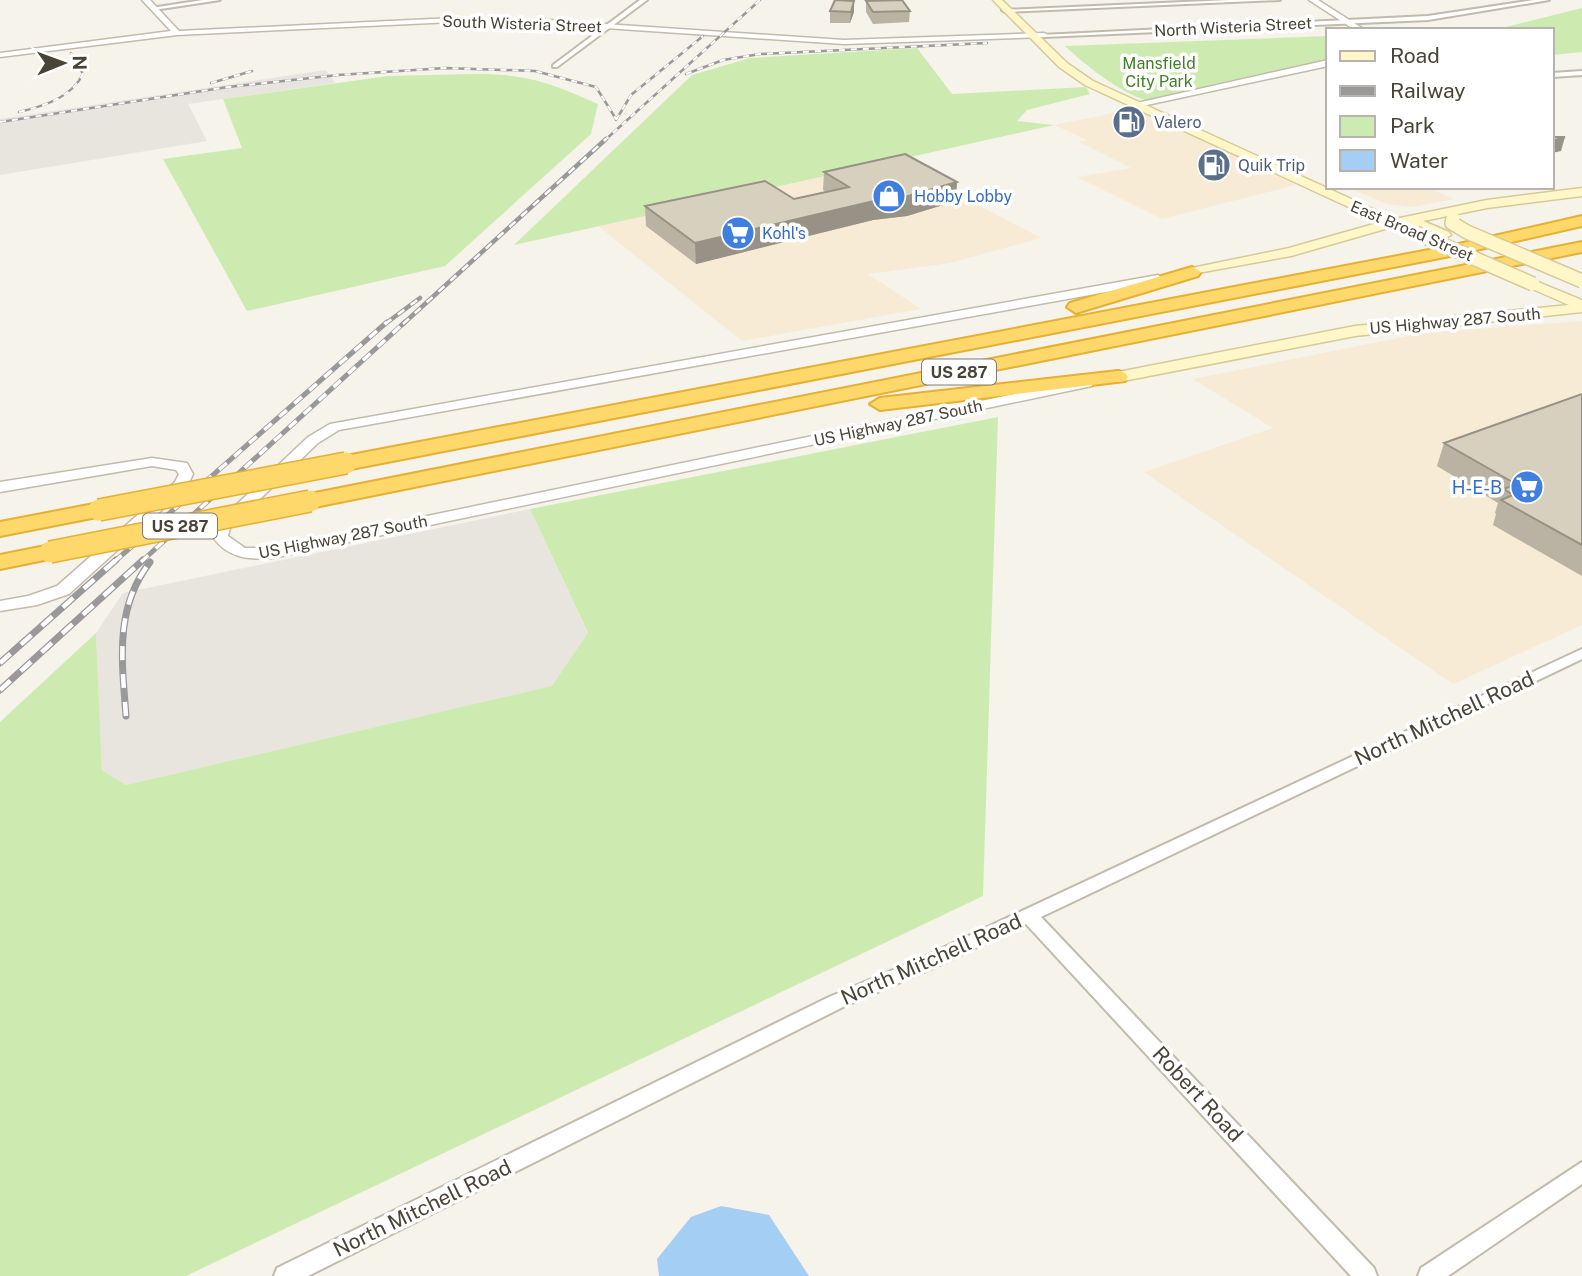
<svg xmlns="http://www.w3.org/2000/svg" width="1582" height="1276" font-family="'Public Sans',sans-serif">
<rect width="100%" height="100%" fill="#f5f3ea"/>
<path fill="#f8ebd5" d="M1134,109L1195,137L1295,185L1162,219L1077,177L1131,168L1079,142L1087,140L1054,125Z
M894,161L1041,238L950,263L868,274L921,309L742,341L598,226Z
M1367,187H1427L1454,199L1412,207L1387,204L1354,190Z
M1582,321V625L1453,684L1144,472L1273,428L1193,379L1423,333Z"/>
<path fill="#e8e4de" d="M326,70L335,83L188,104L207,141L0,175V119Z
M530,509L588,634L553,686L126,785L102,770L96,633L123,593Z"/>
<path fill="#cdebb1" d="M1582,8V52L1552,55V30H1457L1506,27Z
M1328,36V60L1210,85L1219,89C1200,93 1179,101 1160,102C1131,103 1085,65 1065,46Z
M917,48L952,94L1086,87L1090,94L1027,110L1017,121L1054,125L514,245L692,75L750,58Z
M470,74C524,73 549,82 598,104L591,134L445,266L247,311L163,159L242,148L223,99L388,76Z
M998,417L983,896L186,1276H0V722L96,633L102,770L126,785L552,686L588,633L530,509Z"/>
<path fill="#a4cef4" d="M721,1206L769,1215L809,1276H659L657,1259L691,1217Z"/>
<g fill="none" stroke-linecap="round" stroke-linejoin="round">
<defs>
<path id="minor" d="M203,0H220L154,10L151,8Z
M640,0H647L557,67H553V65Z
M1229,0H1280L1005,12L1002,10Z
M1534,0H1549L1428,20L1044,37L1041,35L1428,16Z
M1582,71V75L1552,77V73Z
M1582,649V659L1041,917L1374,1268L1377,1276H1351L1026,924L931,969L843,1007L308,1276H274L277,1268L829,997L919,959Z
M1582,1162V1184L1448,1276H1418L1421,1268Z"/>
<path id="tertiary" d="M142,0H150L179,31L453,18L546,20L844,40L1044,33L1048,35L1044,37L844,44L546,24L453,22L177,35L0,57V53L171,31Z
M1309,0H1318L1365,30H1355Z
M1328,60V66L1133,108L1128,105Z
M1158,275L1164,279L1162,282L339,430L318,443L230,528L228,536L245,548H273L1087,379L1092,380V386L273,558C248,560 227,558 212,536L217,523L308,437L330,424Z
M152,458L187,463L193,474L187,487L69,594L37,605L0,611V601L28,596L57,586L175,482L179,474L176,470L152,466L0,492V482Z"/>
<path id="secondary" d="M993,0H1002L1067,63L1093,81L1395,219L1487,200L1582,188V196L1487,208L1423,221L1449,232L1451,235L1444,239L1408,224L1421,230V236H1411L1392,227L1291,256L1187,275V269L1289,248L1381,222L1085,85L1059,67Z
M1533,280L1582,300V312L1355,336L1118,382L1110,377L1118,372L1355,326L1569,305L1528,287L1526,284Z"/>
<path id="motorway" d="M1582,216V226L1450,256L346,470L335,463L346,456L1450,246Z
M1582,242V252L310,508L299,501L310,494Z
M1192,267L1201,272L1198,276L1076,313L1067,307L1070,303Z
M1118,371L1125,373L1128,377L1125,381L880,410L870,404L880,398Z
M99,503L107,505L111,510L107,515L0,536V522Z
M50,545L59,547L62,552L59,557L0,569V555Z"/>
</defs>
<use href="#minor" stroke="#c2bbac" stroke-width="4"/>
<use href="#tertiary" stroke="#c2bbac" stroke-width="3"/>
<use href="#secondary" stroke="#d7ca98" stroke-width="3"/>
<use href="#motorway" stroke="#e5b034" stroke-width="4"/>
<use href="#minor" fill="#fff" fill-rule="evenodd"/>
<use href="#tertiary" fill="#fff" fill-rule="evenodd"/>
<use href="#secondary" fill="#fff6ca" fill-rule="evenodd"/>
<use href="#motorway" fill="#ffd86b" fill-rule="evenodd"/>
<defs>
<path id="rail-far3" d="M686,74L723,60L760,54L987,43
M211,83L252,71
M19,112C44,106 71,98 83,74L71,53
M616,120L631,95L703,36
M0,122L228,87L338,75L445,68L535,71L596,87L616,119
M604,141L760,0"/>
<path id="rail-far2" d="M385,324L420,298
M403,324L606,139"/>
<path id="rail-far1" d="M114,562L387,322
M141,562L405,322"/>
<path id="rail" d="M0,663L116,560
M0,690L143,560
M126,716C122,661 114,609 150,562"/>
</defs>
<use href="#rail-far3" stroke="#999" stroke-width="2.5"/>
<use href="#rail-far2" stroke="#999" stroke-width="4.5"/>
<use href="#rail-far1" stroke="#999" stroke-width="5"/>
<use href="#rail" stroke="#999" stroke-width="7"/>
<use href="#rail-far3" stroke="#fff" stroke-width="2" stroke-dasharray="6" stroke-linecap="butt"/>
<use href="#rail-far2" stroke="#fff" stroke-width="2.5" stroke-dasharray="8" stroke-linecap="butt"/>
<use href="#rail-far1" stroke="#fff" stroke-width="3.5" stroke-dasharray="10" stroke-linecap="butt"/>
<use href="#rail" stroke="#fff" stroke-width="4.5" stroke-dasharray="14" stroke-linecap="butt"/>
<defs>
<path id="secondary-bridge" d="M1453,218L1452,223L1467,232L1582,281
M1416,233L1533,284"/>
<path id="motorway-bridge" d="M99,510L346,463
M50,552L310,501"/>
</defs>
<use href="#secondary-bridge" stroke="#d7ca98" stroke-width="16" stroke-linecap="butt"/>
<use href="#motorway-bridge" stroke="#e5b034" stroke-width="24" stroke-linecap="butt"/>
<use href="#secondary-bridge" stroke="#fff6ca" stroke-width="13"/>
<use href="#motorway-bridge" stroke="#ffd86b" stroke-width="21"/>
</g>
<path fill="#bab3a3" d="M854,1V12L850,23H830V11Z
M866,1L910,11L909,22L873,24L866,12Z
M824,172L956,201L907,216L873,220L696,264L646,226L645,206L794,199L826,192L823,190Z
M1582,394V576L1493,525L1496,514L1495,513L1498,503L1437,466L1444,443Z"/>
<path fill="#979285" d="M854,1V12L850,23L851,12Z
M1565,137L1561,151L1552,153V141Z
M957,182L956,201L907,216L873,220L696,264L695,243Z"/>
<path fill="#d8d0be" stroke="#979285" stroke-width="2" d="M835,0L854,1L851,12L830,11Z
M902,0L910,11L873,12L866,1Z
M1552,137H1565L1552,141Z
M905,154L957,182L908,196L874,201L695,243L645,206L765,181L794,199L849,187L824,172Z
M1582,394V545L1501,500L1513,495L1504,489L1516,484L1444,443Z"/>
<defs>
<symbol id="fuel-disc" viewBox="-11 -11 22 22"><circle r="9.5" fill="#5c6f8a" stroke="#fff"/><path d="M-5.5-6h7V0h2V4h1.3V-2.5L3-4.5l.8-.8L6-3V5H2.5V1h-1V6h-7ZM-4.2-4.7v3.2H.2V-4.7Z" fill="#fff"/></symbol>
<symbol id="shop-disc" viewBox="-11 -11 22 22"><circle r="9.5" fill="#3f7fe0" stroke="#fff"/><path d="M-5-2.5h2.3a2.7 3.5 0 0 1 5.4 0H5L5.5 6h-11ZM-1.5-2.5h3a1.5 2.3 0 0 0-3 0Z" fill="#fff"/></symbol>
<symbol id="supermarket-disc" viewBox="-11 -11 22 22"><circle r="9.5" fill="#3f7fe0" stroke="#fff"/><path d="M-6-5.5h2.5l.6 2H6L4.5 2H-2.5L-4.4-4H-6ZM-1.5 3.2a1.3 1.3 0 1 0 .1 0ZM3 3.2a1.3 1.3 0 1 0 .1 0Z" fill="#fff"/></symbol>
</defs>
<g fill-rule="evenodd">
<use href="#fuel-disc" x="1110" y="103" width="38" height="38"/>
<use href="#fuel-disc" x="1195" y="146" width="38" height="38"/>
<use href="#shop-disc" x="870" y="177" width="38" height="38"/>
<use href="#supermarket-disc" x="719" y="214" width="38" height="38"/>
<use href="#supermarket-disc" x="1508" y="468" width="38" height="38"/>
</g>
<g text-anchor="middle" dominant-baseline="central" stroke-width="7" stroke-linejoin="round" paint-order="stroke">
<g font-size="16" fill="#4a4437" stroke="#fff">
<text transform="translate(522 24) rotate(2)">South Wisteria Street</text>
<text transform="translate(1233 27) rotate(-3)">North Wisteria Street</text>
<text transform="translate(1412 231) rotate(23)">East Broad Street</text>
<text transform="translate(1455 321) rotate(-5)">US Highway 287 South</text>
<text transform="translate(898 423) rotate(-12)">US Highway 287 South</text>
<text transform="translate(343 537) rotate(-11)">US Highway 287 South</text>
</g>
<g font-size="16" fill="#428027" stroke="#fff">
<text x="1159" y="63">Mansfield<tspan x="1159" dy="18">City Park</tspan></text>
</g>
<g font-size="16" fill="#4e5e75" stroke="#fff" text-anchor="start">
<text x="1154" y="122">Valero</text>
<text x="1238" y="165">Quik Trip</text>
</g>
<g font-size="16" fill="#366cbe" stroke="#fff" text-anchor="start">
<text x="914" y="196">Hobby Lobby</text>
<text x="762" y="233">Kohl's</text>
</g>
<g fill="#fff" stroke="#807c73" stroke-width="2">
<rect x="922" y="359.5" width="74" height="25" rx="5"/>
<rect x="143" y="513.5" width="74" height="25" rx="5"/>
</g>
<g font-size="16" font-weight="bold" fill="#4a4437">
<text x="959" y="372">US 287</text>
<text x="180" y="526">US 287</text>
</g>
<g font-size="18" fill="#366cbe" stroke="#fff" text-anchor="end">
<text x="1502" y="487">H-E-B</text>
</g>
<g font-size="21" fill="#4a4437" stroke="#fff">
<text transform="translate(1444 718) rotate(-25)">North Mitchell Road</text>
<text transform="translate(931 959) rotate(-24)">North Mitchell Road</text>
<text transform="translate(1198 1094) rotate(47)">Robert Road</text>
<text transform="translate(422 1208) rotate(-26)">North Mitchell Road</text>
</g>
</g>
<rect x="1326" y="28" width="228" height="161" fill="#ffffff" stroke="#b7b4af" stroke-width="2"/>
<rect x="1340" y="51" width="35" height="10" fill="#fff6ca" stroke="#b7b4af" stroke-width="2"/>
<text x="1390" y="63" font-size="21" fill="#4a4437">Road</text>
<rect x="1340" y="86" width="35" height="10" fill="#999999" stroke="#b7b4af" stroke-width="2"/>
<text x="1390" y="98" font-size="21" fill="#4a4437">Railway</text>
<rect x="1340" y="116" width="35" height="21" fill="#cdebb1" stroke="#b7b4af" stroke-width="2"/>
<text x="1390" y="133" font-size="21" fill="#4a4437">Park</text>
<rect x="1340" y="150" width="35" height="21" fill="#a4cef4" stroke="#b7b4af" stroke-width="2"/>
<text x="1390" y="168" font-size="21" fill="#4a4437">Water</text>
<g transform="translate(63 63) rotate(89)" stroke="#ffffff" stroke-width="5" paint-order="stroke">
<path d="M0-5L12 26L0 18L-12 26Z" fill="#4a4437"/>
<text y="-10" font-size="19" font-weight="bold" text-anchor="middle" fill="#4a4437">N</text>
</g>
</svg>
